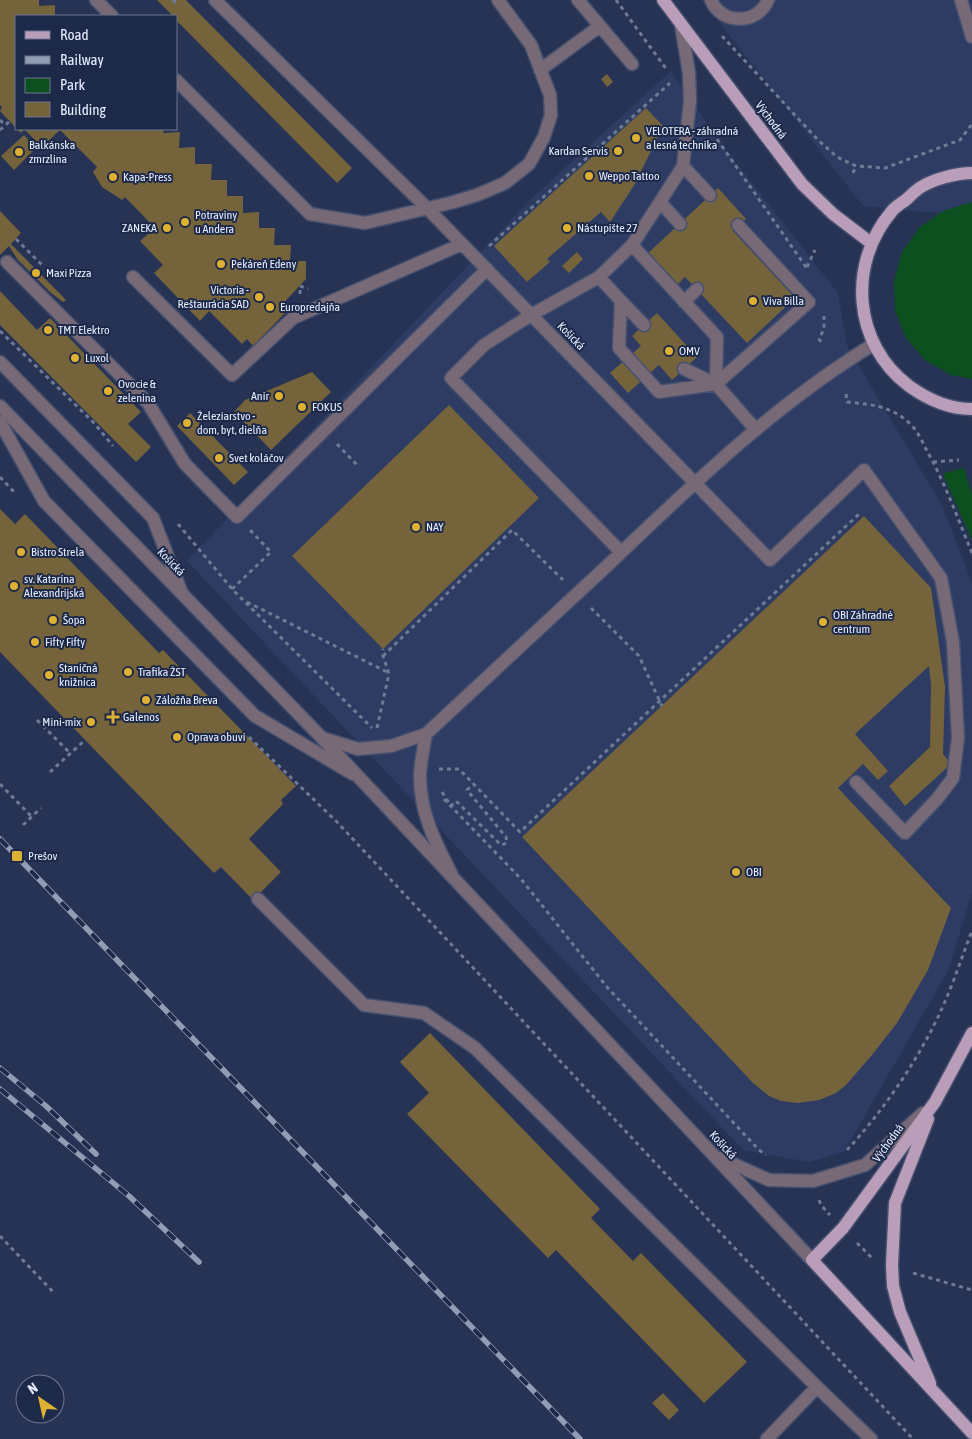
<svg xmlns="http://www.w3.org/2000/svg" width="972" height="1439" font-family="'Asap Condensed',sans-serif">
<rect width="100%" height="100%" fill="#273354"/>
<path fill="#2e3c64" d="M702,0H972V216L863,206Z
M671,71L717,138L838,293L847,346L943,507L972,583V892L949,969L844,1152L809,1162L743,1150L187,561L532,198Z"/>
<path fill="#0c501f" d="M972,202V379L951,375L925,360L906,338L895,310L894,281L902,252L919,228L943,211Z
M964,468L972,495V540L944,477V473Z"/>
<path fill="#74633b" d="M0,0H39V6L55,5V16H16V128L0,111L2,107L0,105Z
M157,0H186L352,168L337,183L176,20V16H173Z
M607,74L613,82L607,87L601,79Z
M646,108L663,126L635,184L610,222L601,212L547,259L550,262L527,282L494,246Z
M17,129H164L163,133L180,132L179,148L195,147V164H212L211,180H227V196H243V213L259,212V228H275L274,245H291L290,261H306V279L279,308L285,313L253,346L247,339L242,344L209,311L200,321L154,273L163,265L140,241L155,228L125,197L122,200L102,187L93,172L97,167L60,130L42,147L24,129L21,133Z
M24,135L36,148L14,170L1,156Z
M718,188L746,219L733,231L795,298L747,343L685,277L674,288L645,256Z
M0,211L21,233L11,244L66,300L63,302L50,292L18,260L9,246L0,255Z
M577,252L583,259L569,273L562,266Z
M0,291L37,330L50,318L141,412L128,424L151,447L136,462L0,325Z
M657,313L697,357L672,380L659,365L628,393L610,373L641,346L632,336Z
M312,372L331,392L271,450L234,412L245,400Z
M449,405L539,498L383,649L292,556Z
M190,413L248,472L234,485L177,426Z
M0,509L15,524L25,514L159,653L163,650L296,786L281,800L283,804L249,839L281,872L253,900L221,867L214,873L0,652Z
M864,516L931,588L945,687L943,754L951,764L905,806L889,786L930,747L931,685L929,666L855,734L888,771L878,780L863,764L838,788L951,908L928,970L897,1023L872,1055L846,1085L836,1093L819,1100L798,1103L781,1101L769,1096L752,1082L522,837Z
M430,1033L600,1209L591,1218L633,1261L641,1253L747,1362L704,1403L556,1250L548,1258L407,1114L429,1093L400,1062Z
M663,1393L679,1410L669,1420L652,1403Z"/>
<g fill="none" stroke-linecap="round" stroke-linejoin="round">
<defs>
<path id="service" d="M96,0L112,16
M215,0L427,208L770,560L864,470L941,578L953,642L958,738L953,778L937,799L905,833L856,782
M578,0L632,64
M711,0C721,25 758,25 768,0
M961,0L972,37
M540,70L600,26
M176,80L310,214L365,223L450,203L477,195L505,183L529,164L544,137L551,115L550,95L531,45L498,0
M683,166L710,195
M660,202L680,224
M632,245L717,337L716,384L756,430
M7,262L148,403L185,464L237,517L487,269
M133,277L232,375L293,318L462,244
M599,277L621,301L619,348L659,392L716,384L809,302L738,225
M621,301L644,325
M684,302L697,289
M0,362L153,518L181,591
M684,369L716,384
M0,422L44,501L255,716L353,774
M621,552L451,378L484,345L531,315L599,277L632,245L660,202L683,166L690,101L689,73L681,25
M426,734C424,748 420,763 420,777C420,812 435,842 451,873
M322,738L358,749L391,746L426,734C487,677 548,621 609,564C692,485 775,404 874,344
M258,899L364,1005L424,1013L475,1048L817,1387L871,1439
M767,1439L817,1387"/>
<path id="tertiary" d="M0,406L322,738L812,1260
M720,1158L769,1180L813,1181L865,1165L923,1113"/>
<path id="primary" d="M663,0L802,184L833,214L871,243
M972,173C957,173 934,179 921,187C916,190 911,195 907,199C902,203 896,206 892,211C847,264 853,344 909,386C927,399 949,409 972,409
M972,1033L935,1102L843,1228L812,1260L972,1433
M928,1119L895,1203L892,1265L893,1286L900,1312L930,1383"/>
</defs>
<use href="#service" stroke="#46516f" stroke-width="15"/>
<use href="#tertiary" stroke="#46516f" stroke-width="15"/>
<use href="#primary" stroke="#46516f" stroke-width="15"/>
<path stroke="#6f7a94" stroke-width="3" stroke-dasharray="4 4" stroke-linecap="butt" d="M173,0L177,4
M616,0L667,70
M722,36L818,140L837,157L856,166L885,168L960,140L972,124
M0,120L5,125
M708,126L808,270
M0,130L10,121
M853,173L856,166
M16,239L42,265
M489,246L670,83
M807,267L815,250
M300,294V286L308,289
M0,331L94,423L113,446
M821,342L819,339L824,329V316
M846,394L847,402C869,404 891,406 908,422C917,429 922,441 927,451C945,483 958,519 972,553
M337,444L359,467
M933,462L959,460
M0,477L15,493
M178,524L232,589L372,728
M232,589L271,552L250,530
M247,602L389,673
M591,608L639,656L662,706
M383,656L512,530L563,580
M37,720L70,753
M377,728L389,674L383,656V649
M249,737L337,822L913,1439
M439,769H459L520,832L860,513
M50,772L85,740
M0,784L32,817
M442,792L451,806L456,801L501,845L507,843L506,837L467,790L473,784
M444,799L521,879L607,987L759,1150L766,1155
M23,825L41,808
M847,1150C884,1110 921,1056 943,1006C954,982 962,956 972,931
M819,1200L821,1205L830,1215
M0,1236L55,1294
M857,1243L872,1258
M913,1273L972,1290"/>
<use href="#service" stroke="#786977" stroke-width="12"/>
<use href="#tertiary" stroke="#786977" stroke-width="12"/>
<use href="#primary" stroke="#ba9db9" stroke-width="12"/>
<defs>
<path id="rail" d="M0,839L580,1439
M0,1068L46,1106L96,1154
M0,1089L129,1196L199,1262"/>
</defs>
<use href="#rail" stroke="#929cb4" stroke-width="5.5"/>
<use href="#rail" stroke="#1d2949" stroke-width="4" stroke-dasharray="11" stroke-linecap="butt"/>
</g>
<g fill="#deb133" stroke="#1d2949" stroke-width="2">
<circle cx="636" cy="138" r="5"/>
<circle cx="618" cy="151" r="5"/>
<circle cx="19" cy="152" r="5"/>
<circle cx="589" cy="176" r="5"/>
<circle cx="113" cy="177" r="5"/>
<circle cx="185" cy="222" r="5"/>
<circle cx="167" cy="228" r="5"/>
<circle cx="567" cy="228" r="5"/>
<circle cx="221" cy="264" r="5"/>
<circle cx="36" cy="273" r="5"/>
<circle cx="259" cy="297" r="5"/>
<circle cx="753" cy="301" r="5"/>
<circle cx="270" cy="307" r="5"/>
<circle cx="48" cy="330" r="5"/>
<circle cx="669" cy="351" r="5"/>
<circle cx="75" cy="358" r="5"/>
<circle cx="108" cy="391" r="5"/>
<circle cx="279" cy="396" r="5"/>
<circle cx="302" cy="407" r="5"/>
<circle cx="187" cy="423" r="5"/>
<circle cx="219" cy="458" r="5"/>
<circle cx="416" cy="527" r="5"/>
<circle cx="21" cy="552" r="5"/>
<circle cx="14" cy="586" r="5"/>
<circle cx="53" cy="620" r="5"/>
<circle cx="823" cy="622" r="5"/>
<circle cx="35" cy="642" r="5"/>
<circle cx="128" cy="672" r="5"/>
<circle cx="49" cy="675" r="5"/>
<circle cx="146" cy="700" r="5"/>
<path d="M110.5 709.5h5v5h5v5h-5v5h-5v-5h-5v-5h5z"/>
<circle cx="91" cy="722" r="5"/>
<circle cx="177" cy="737" r="5"/>
<rect x="11" y="850" width="12" height="12" rx="2.5"/>
<circle cx="736" cy="872" r="5"/>
</g>
<g text-anchor="middle" dominant-baseline="central" stroke-width="4" stroke-linejoin="round" paint-order="stroke">
<g font-size="12" fill="#e6edfe" stroke="#1d2949">
<text transform="translate(771 120) rotate(53)">Východná</text>
<text transform="translate(571 336) rotate(46)">Košická</text>
<text transform="translate(171 562) rotate(46)">Košická</text>
<text transform="translate(888 1143) rotate(-54)">Východná</text>
<text transform="translate(723 1145) rotate(47)">Košická</text>
</g>
<g font-size="12" fill="#e6edfe" stroke="#1d2949" text-anchor="start">
<text x="646" y="131">VELOTERA - záhradná<tspan x="646" dy="14">a lesná technika</tspan></text>
<text x="29" y="145">Balkánska<tspan x="29" dy="14">zmrzlina</tspan></text>
<text x="608" y="151" text-anchor="end">Kardan Servis</text>
<text x="599" y="176">Weppo Tattoo</text>
<text x="123" y="177">Kapa-Press</text>
<text x="195" y="215">Potraviny<tspan x="195" dy="14">u Andera</tspan></text>
<text x="157" y="228" text-anchor="end">ZANEKA</text>
<text x="577" y="228">Nástupište 27</text>
<text x="231" y="264">Pekáreň Edeny</text>
<text x="46" y="273">Maxi Pizza</text>
<text x="249" y="290" text-anchor="end">Victoria -<tspan x="249" dy="14">Reštaurácia SAD</tspan></text>
<text x="763" y="301">Viva Billa</text>
<text x="280" y="307">Europredajňa</text>
<text x="58" y="330">TMT Elektro</text>
<text x="679" y="351">OMV</text>
<text x="85" y="358">Luxol</text>
<text x="118" y="384">Ovocie &amp;<tspan x="118" dy="14">zelenina</tspan></text>
<text x="269" y="396" text-anchor="end">Anir</text>
<text x="312" y="407">FOKUS</text>
<text x="197" y="416">Železiarstvo -<tspan x="197" dy="14">dom, byt, dielňa</tspan></text>
<text x="229" y="458">Svet koláčov</text>
<text x="426" y="527">NAY</text>
<text x="31" y="552">Bistro Strela</text>
<text x="24" y="579">sv. Katarína<tspan x="24" dy="14">Alexandrijská</tspan></text>
<text x="833" y="615">OBI Záhradné<tspan x="833" dy="14">centrum</tspan></text>
<text x="63" y="620">Šopa</text>
<text x="45" y="642">Fifty Fifty</text>
<text x="59" y="668">Staničná<tspan x="59" dy="14">knižnica</tspan></text>
<text x="138" y="672">Trafika ŽST</text>
<text x="156" y="700">Záložňa Breva</text>
<text x="123" y="717">Galenos</text>
<text x="81" y="722" text-anchor="end">Mini-mix</text>
<text x="187" y="737">Oprava obuvi</text>
<text x="28" y="856">Prešov</text>
<text x="746" y="872">OBI</text>
</g>
</g>
<rect x="15" y="15" width="162" height="115" fill="#1d2949" stroke="#6d7791"/>
<rect x="25" y="31" width="25" height="8" fill="#ba9db9" stroke="#6d7791"/>
<text x="60" y="40" font-size="15" fill="#e6edfe">Road</text>
<rect x="25" y="56" width="25" height="8" fill="#929cb4" stroke="#6d7791"/>
<text x="60" y="65" font-size="15" fill="#e6edfe">Railway</text>
<rect x="25" y="78" width="25" height="15" fill="#0c501f" stroke="#6d7791"/>
<text x="60" y="90" font-size="15" fill="#e6edfe">Park</text>
<rect x="25" y="102" width="25" height="15" fill="#74633b" stroke="#6d7791"/>
<text x="60" y="115" font-size="15" fill="#e6edfe">Building</text>
<g transform="translate(40 1399) rotate(326)"><circle r="24" fill="#1d2949" stroke="#6d7791"/>
<path d="M0-4L9 19L0 12L-9 19Z" fill="#deb133"/>
<text y="-8" font-size="14" font-weight="bold" text-anchor="middle" fill="#e6edfe">N</text>
</g>
</svg>
